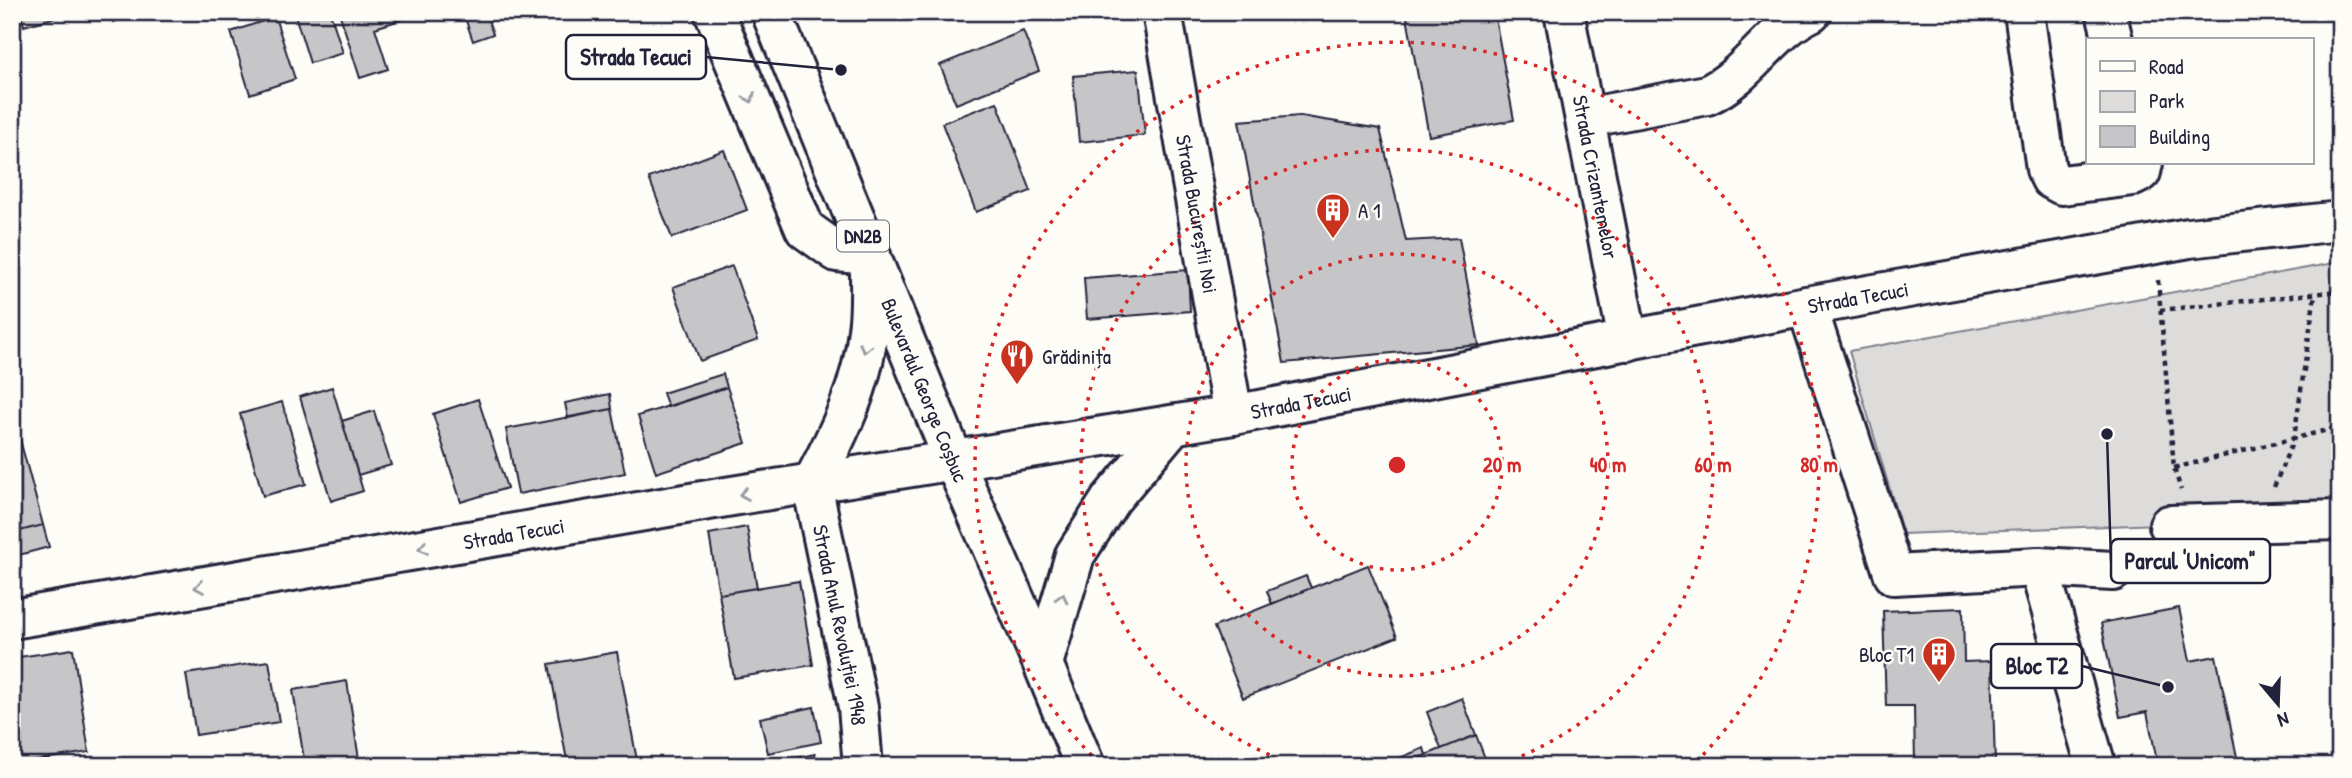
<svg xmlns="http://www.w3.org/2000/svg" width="2352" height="778" viewBox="0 0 2352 778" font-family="'Patrick Hand',sans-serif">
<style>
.green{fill:#dddcdb;stroke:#807f8b;stroke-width:2}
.building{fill:#c6c6c8;stroke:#22223b;stroke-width:2}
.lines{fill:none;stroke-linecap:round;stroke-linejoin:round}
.minor-casing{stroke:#22223b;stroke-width:44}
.major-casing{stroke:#22223b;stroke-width:44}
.path{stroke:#22223b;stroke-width:4.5;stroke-dasharray:5 5;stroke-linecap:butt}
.minor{stroke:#fdfcf7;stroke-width:38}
.major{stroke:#fdfcf7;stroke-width:38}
.oneway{stroke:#9a9aa2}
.ring{fill:none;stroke:#d62828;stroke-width:3.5;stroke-dasharray:3.5 7}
.labels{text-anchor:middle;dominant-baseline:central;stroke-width:5;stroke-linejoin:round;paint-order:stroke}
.shield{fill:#fdfcf7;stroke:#646373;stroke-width:2}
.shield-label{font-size:19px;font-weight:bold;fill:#22223b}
.street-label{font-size:21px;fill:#22223b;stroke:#fdfcf7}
.poi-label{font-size:21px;fill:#22223b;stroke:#fdfcf7;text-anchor:start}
.centre{fill:#d62828;stroke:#fdfcf7;stroke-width:3.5}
.ring-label{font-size:21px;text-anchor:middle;font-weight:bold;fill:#d62828;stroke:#fdfcf7;stroke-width:5;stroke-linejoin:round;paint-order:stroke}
.leader{fill:none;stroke:#22223b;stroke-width:2.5}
.callout-dot{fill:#22223b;stroke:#fdfcf7;stroke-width:2.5}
.callout{fill:#fdfcf7;stroke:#22223b;stroke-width:2.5}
.callout-label{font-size:23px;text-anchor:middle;font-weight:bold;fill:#22223b}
</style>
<rect width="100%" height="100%" fill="#fdfcf7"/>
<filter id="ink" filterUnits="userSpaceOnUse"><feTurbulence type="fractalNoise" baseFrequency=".0143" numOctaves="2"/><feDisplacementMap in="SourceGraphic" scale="14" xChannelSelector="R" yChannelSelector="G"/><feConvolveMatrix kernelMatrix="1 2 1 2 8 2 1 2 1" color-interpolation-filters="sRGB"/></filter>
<g filter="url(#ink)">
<path class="green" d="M2340 262V517L1903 534 1849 351Z"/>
<path class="building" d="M20 12H59L60 16 24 26Z
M110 12H143L113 22Z
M294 12H330L343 53 310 63Z
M339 12H412L413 16 375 28 388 69 360 78Z
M463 12H485L493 34 473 41Z
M944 12H962L946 18Z
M1406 12H1494L1514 120 1429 136Z
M275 17 295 79 250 94 231 32Z
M1023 31 1039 71 956 104 940 65Z
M1138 70 1145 135 1079 142 1073 76Z
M997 102 1031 191 976 212 942 123Z
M1300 116 1380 129 1406 241 1459 238 1479 345 1284 363 1239 121Z
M724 150 747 210 672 238 649 178Z
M732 266 758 340 700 361 673 287Z
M1188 270 1190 311 1087 319 1084 278Z
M723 374 727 387 668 407 663 393Z
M332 387 363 491 331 501 300 397Z
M727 387 746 443 656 473 638 416Z
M610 394 612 409 568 418 565 403Z
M478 399 507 488 461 502 433 414Z
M282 402 306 484 263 496 240 414Z
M612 409 625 473 518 494 506 429Z
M374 411 391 465 358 475 342 421Z
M19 436 43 525 12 533V437Z
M43 525 49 547 15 556 12 533Z
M747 527 757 588 719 594 709 534Z
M1368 565 1397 637 1243 698 1214 627Z
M1306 576 1311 588 1272 604 1267 591Z
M799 581 813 665 734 678 719 594Z
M1963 608 1964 662 1992 661 1995 765 1915 766 1914 706H1886L1883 611Z
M2179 608 2190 661 2216 656 2237 757 2193 766H2158L2147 712 2120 717 2101 623Z
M73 649 89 752 12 764V658Z
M617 652 638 766H568L549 664Z
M269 661 279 722 196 735 186 674Z
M347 681 360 766H305L293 690Z
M1462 698 1476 735 1441 749 1427 712Z
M814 707 821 742 768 753 760 718Z
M1476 735 1488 766H1398L1441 749Z
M1424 748 1426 755 1400 765 1397 759Z
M815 754 818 766H758Z"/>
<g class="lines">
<g class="minor-casing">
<g id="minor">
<path d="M714 12 805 229 837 252 871 255"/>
<path id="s1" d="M1162 12 1233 415"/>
<path id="s2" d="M1564 12 1628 341"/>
<path d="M2024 12 2046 169 2051 179 2062 185 2133 176 2141 172 2143 163"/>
<path d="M2106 12 2113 40"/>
<path d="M1585 118 1707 95C1749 76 1769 32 1811 12"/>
<path d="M1807 306 1894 575 2039 567 2113 571"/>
<path id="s3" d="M812 484 858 707 863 766"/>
<path d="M2169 525 2340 520"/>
<path d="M2039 567 2096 766"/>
</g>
</g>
<g class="major-casing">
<g id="major">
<path id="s4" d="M771 12 954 461 1043 664 1085 766"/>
<path d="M812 484C838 435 863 386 868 330 871 310 870 290 870 270"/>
<path id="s5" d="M12 619 726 497 1233 415 1807 306 2189 238 2340 221"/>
<path d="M1043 664 1075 555 1111 499 1173 425"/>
</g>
</g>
<path class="path" d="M2158 280 2174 468 2181 490
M2160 310 2340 291
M2174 468 2340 427
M2274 487 2294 438 2315 294"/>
<use href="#minor" class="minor"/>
<use href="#major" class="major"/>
</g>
<defs><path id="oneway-chevron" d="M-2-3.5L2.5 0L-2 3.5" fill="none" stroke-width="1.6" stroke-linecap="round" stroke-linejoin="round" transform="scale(1.75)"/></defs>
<g class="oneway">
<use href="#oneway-chevron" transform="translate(750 98) rotate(67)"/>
<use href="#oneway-chevron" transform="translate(865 348) rotate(101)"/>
<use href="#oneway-chevron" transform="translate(744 494) rotate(171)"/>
<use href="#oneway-chevron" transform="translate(423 548) rotate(170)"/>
<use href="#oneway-chevron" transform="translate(199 587) rotate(170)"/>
<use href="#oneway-chevron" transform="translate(1062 598) rotate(-74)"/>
</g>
</g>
<g class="ring">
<circle cx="1397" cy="465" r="105"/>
<circle cx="1397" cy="465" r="211"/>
<path d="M1299 766A316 316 0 1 1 1495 766"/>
<path d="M1099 763A422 422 0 1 1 1695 763"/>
</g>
<defs>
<g id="building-pin" transform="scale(1.75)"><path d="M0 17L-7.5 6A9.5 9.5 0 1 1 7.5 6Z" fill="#c8321e" stroke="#fdfcf7"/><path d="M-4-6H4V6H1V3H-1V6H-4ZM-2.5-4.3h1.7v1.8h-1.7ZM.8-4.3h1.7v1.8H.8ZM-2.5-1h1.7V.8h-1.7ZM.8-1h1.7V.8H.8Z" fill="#fff"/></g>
<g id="restaurant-pin" transform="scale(1.75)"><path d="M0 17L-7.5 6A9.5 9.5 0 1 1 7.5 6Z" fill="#c8321e" stroke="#fdfcf7"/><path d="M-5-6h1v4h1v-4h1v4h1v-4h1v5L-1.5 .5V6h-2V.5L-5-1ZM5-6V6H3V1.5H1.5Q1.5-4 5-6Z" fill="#fff"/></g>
</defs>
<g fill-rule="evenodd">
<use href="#building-pin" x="1333" y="210"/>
<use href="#restaurant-pin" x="1017" y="356"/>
<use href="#building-pin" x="1939" y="654"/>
</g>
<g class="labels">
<rect class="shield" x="837" y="220.5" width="52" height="31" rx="5"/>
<g class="shield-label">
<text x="863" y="236">DN2B</text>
</g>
<g class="street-label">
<text stroke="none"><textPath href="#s2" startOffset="168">Strada Crizantemelor</textPath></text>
<text stroke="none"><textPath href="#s1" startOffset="205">Strada Bucureștii Noi</textPath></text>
<text stroke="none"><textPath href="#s5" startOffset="1874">Strada Tecuci</textPath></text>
<text stroke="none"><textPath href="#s4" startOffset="408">Bulevardul George Coșbuc</textPath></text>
<text stroke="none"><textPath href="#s5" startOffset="1307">Strada Tecuci</textPath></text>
<text stroke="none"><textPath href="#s5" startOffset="509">Strada Tecuci</textPath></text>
<text stroke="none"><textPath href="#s3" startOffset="144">Strada Anul Revoluției 1948</textPath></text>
</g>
<g class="poi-label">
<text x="1358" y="210">A 1</text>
<text x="1042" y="356">Grădinița</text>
<text x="1914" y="654" text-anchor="end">Bloc T1</text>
</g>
</g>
<circle cx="1397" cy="465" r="10" class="centre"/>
<g class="ring-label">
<text x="1502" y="472">20 m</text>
<text x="1608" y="472">40 m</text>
<text x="1713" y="472">60 m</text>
<text x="1819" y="472">80 m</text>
</g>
<path class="leader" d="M841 70L706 57M2107 434L2111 561M2168 687L2082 666"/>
<g class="callout-dot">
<circle cx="841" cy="70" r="7"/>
<circle cx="2107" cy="434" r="7"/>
<circle cx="2168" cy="687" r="7"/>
</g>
<g class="callout">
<rect x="566" y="35" width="140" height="44" rx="7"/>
<rect x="2111" y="539" width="159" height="44" rx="7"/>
<rect x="1991" y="644" width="91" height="44" rx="7"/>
</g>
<g class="callout-label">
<text x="636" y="65">Strada Tecuci</text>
<text x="2190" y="569">Parcul 'Unicom"</text>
<text x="2037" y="674">Bloc T2</text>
</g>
<rect width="2352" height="778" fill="none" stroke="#fdfcf7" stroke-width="42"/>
<rect x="21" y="21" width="2310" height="736" fill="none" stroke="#22223b" stroke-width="2.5" filter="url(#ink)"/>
<rect x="2086" y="38" width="228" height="126" fill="#fdfcf7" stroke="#a5a5ac" stroke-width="2"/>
<rect x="2100" y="61" width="35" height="10" fill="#fdfcf7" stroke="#a5a5ac" stroke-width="2"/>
<text x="2149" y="74" font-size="21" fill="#22223b">Road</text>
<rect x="2100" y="91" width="35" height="21" fill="#dddcdb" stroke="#a5a5ac" stroke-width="2"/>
<text x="2149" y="108" font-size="21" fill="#22223b">Park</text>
<rect x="2100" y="126" width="35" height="21" fill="#c6c6c8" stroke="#a5a5ac" stroke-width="2"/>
<text x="2149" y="144" font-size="21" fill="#22223b">Building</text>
<g transform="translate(2278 704) rotate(161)" stroke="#fdfcf7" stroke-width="5" paint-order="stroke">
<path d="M0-5L12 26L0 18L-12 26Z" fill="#22223b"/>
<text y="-10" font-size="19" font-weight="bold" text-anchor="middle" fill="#22223b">N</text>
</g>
</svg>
